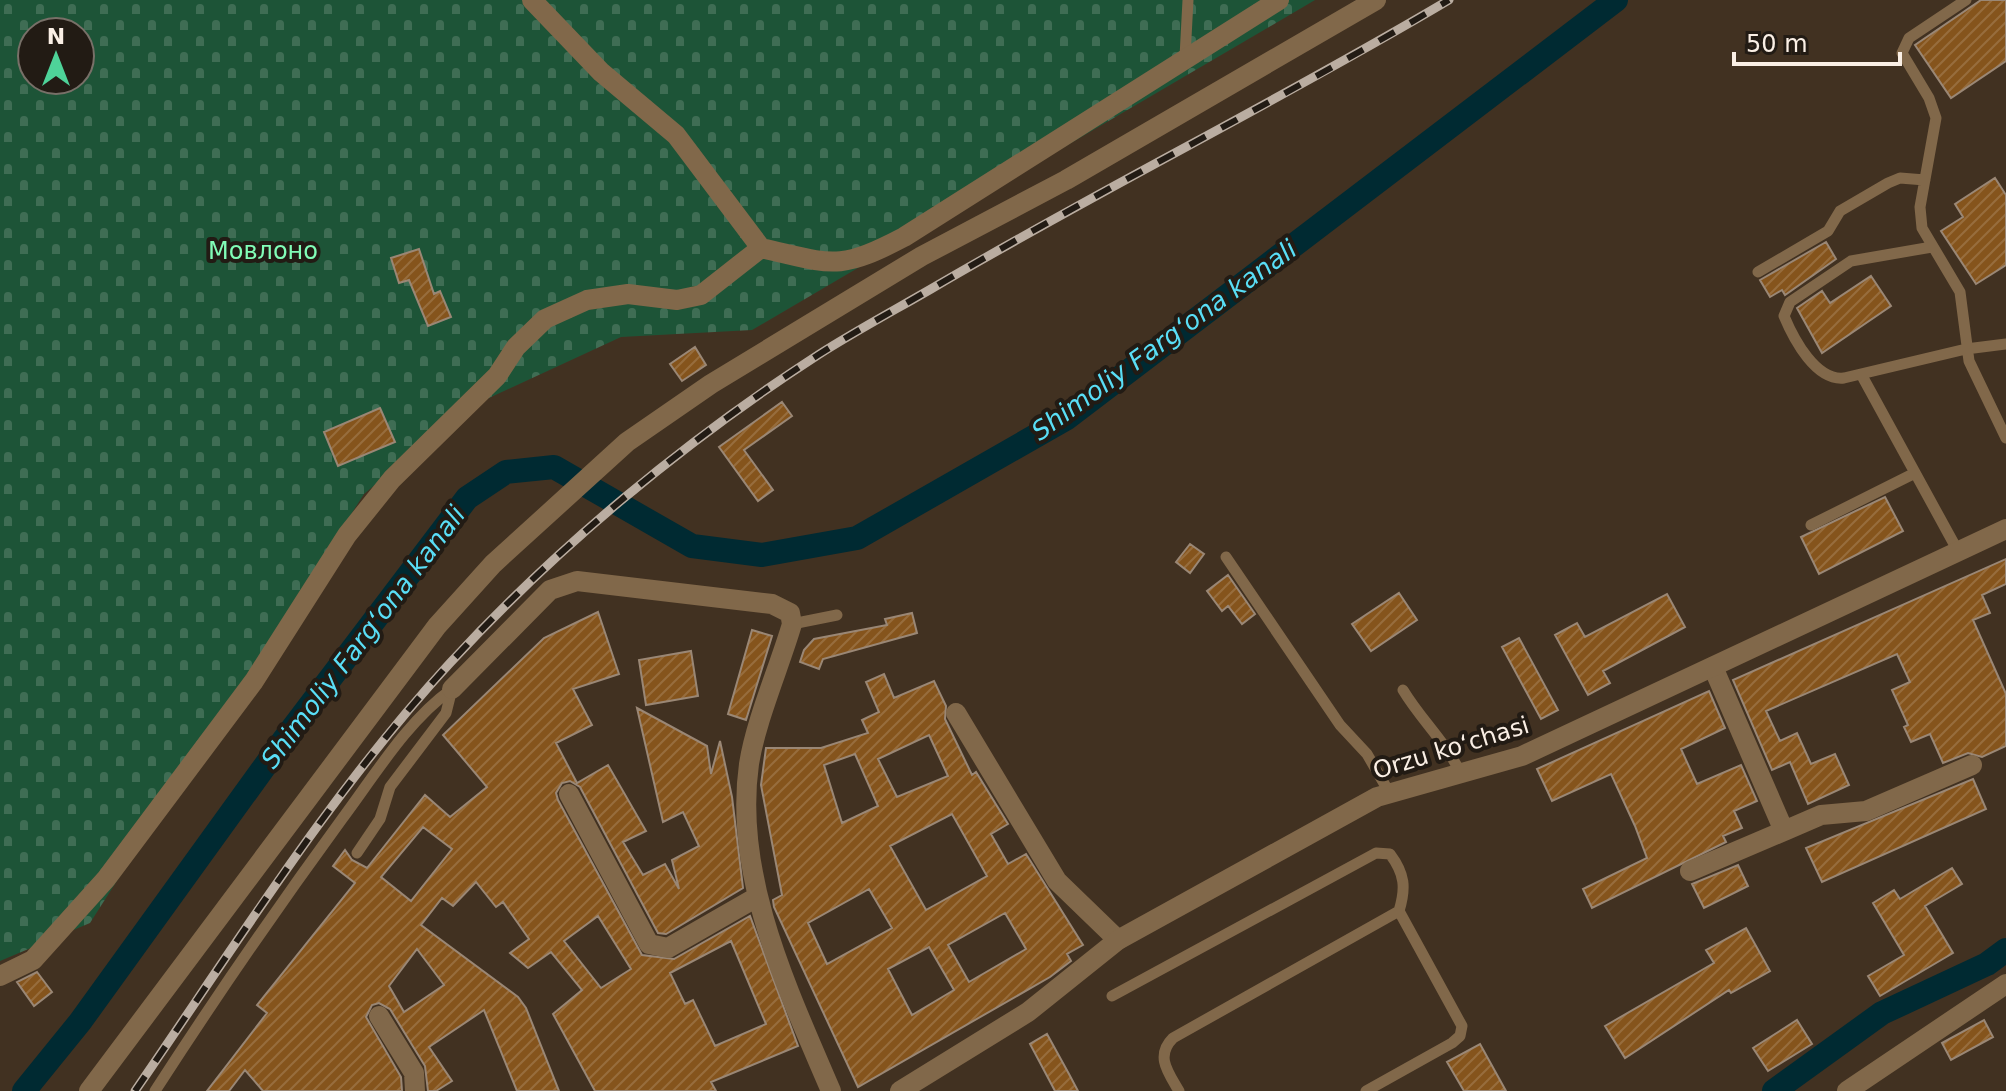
<svg xmlns="http://www.w3.org/2000/svg" width="2006" height="1091" viewBox="0 0 2006 1091" font-family="'DejaVu Sans',sans-serif">
<style>
.cemetery{fill:url(#cemetery-stones);fill-rule:evenodd}
.lines{fill:none;stroke-linecap:round;stroke-linejoin:round}
.canal{stroke:#002a32;stroke-width:24}
.building{fill:url(#building-hatch);stroke:#9a8775;stroke-width:2;fill-rule:evenodd}
.service{stroke:#81684a;stroke-width:11}
.minor{stroke:#81684a;stroke-width:20}
.tertiary{stroke:#81684a;stroke-width:20}
.rail-casing{stroke:#baada1;stroke-width:9}
.rail{stroke:#221b14;stroke-width:6;stroke-dasharray:18;stroke-linecap:butt}
.labels{text-anchor:middle;dominant-baseline:central;stroke-width:8;stroke-linejoin:round;paint-order:stroke}
.park-label{font-size:24px;fill:#81fdb7;stroke:#221b14}
.street-label{font-size:24px;fill:#faefe5;stroke:#221b14}
.water-label{font-size:26px;font-style:italic;fill:#59def6;stroke:#221b14}
</style>
<defs>
<pattern id="cemetery-stones" width="16" height="16" patternUnits="userSpaceOnUse" patternTransform="scale(2)"><rect width="16" height="16" fill="#1d5437"/><path d="M2 7V4a2 2 0 0 1 4 0v3zM10 15v-3a2 2 0 0 1 4 0v3z" fill="#3f6d54"/></pattern>
<pattern id="building-hatch" width="6" height="6" patternUnits="userSpaceOnUse" patternTransform="scale(2)"><rect width="6" height="6" fill="#85541c"/><path d="M-1 1l2-2M0 6l6-6M5 7l2-2" fill="none" stroke="#976d3d"/></pattern>
</defs>
<rect width="100%" height="100%" fill="#413121"/>
<path class="cemetery" d="M0 0H1315L752 330 621 337 465 409 364 494 90 923 0 961ZM32 32H80V80H32Z"/>
<g class="lines">
<path class="canal" d="M24 1091 80 1022 283 741 467 498 506 472 554 467 692 546 762 555 857 538 1067 418 1616 0
M1774 1091 1882 1013 1987 964 2006 950"/>
</g>
<path class="building" d="M1981 0H2006V61L1951 98 1915 45Z
M1995 178 2006 195V265L1976 284 1941 231 1963 217 1955 204Z
M1826 242 1836 259 1785 295 1782 290 1770 297 1760 280Z
M419 249 434 294 440 291 451 317 428 326 409 280 399 283 391 258Z
M1871 276 1891 306 1822 353 1797 308 1822 291 1830 303Z
M695 347 706 365 682 381 670 364Z
M782 402 792 416 744 450 773 490 758 501 719 447Z
M380 408 395 442 338 466 324 432Z
M1885 497 1903 531 1819 574 1801 537Z
M1190 544 1204 554 1190 573 1176 562Z
M2006 559V584L1982 595 1990 613 1973 620 2006 694V746L1982 757 1968 753 1943 763 1930 734 1911 742 1904 727 1908 725 1892 690 1910 682 1897 654 1766 711 1780 741 1797 733 1811 764 1835 754 1849 785 1808 804 1790 762 1772 770 1733 680Z
M1228 575 1255 614 1242 624 1228 606 1222 611 1207 591Z
M1399 593 1417 620 1371 651 1352 624Z
M1667 594 1685 627 1603 671 1610 683 1588 695 1555 635 1577 623 1585 637Z
M598 612 619 674 573 689 592 725 556 743 577 783 608 765 646 831 623 842 643 875 665 864 679 889 672 860 699 846 683 812 663 822 637 708 707 746 711 774 720 741 732 797 743 888 666 934 658 933 580 787 570 781 562 783 556 793 558 800 642 955 674 959 750 916 798 1046 711 1082 716 1091H595L553 1014 582 990 551 952 528 968 510 953 529 939 503 902 496 907 476 882 453 906 442 898 421 925 518 997 526 1008 559 1091H517L484 1010 429 1047 452 1081 436 1091H428L425 1066 390 1009 379 1003 372 1005 366 1017 401 1077 402 1091H263L245 1070 229 1091H207L267 1013 257 1005 355 883 333 866 345 850 352 860 367 868 425 795 450 817 487 787 443 735 544 638ZM423 827 452 849 411 901 381 877ZM598 916 631 969 601 988 564 941ZM731 941 766 1024 715 1046 693 1000 685 1004 670 973ZM417 949 444 985 404 1012 389 986Z
M912 613 917 633 823 659 819 669 800 662 804 650 814 639 887 625 885 619Z
M752 630 772 636 746 720 728 714Z
M1519 638 1558 710 1541 719 1502 647Z
M691 651 698 696 646 705 639 660Z
M884 674 894 698 934 681 946 706 945 719 972 775 976 772 1008 824 991 834 1008 864 1026 854 1083 945 1067 954 1071 961 1050 977 858 1087 774 907 773 900 782 895 761 785 766 748H821L868 733 862 720 879 712 866 682ZM929 735 948 776 897 797 878 759ZM855 754 878 806 842 823 824 765ZM952 814 987 876 926 910 890 846ZM869 889 892 928 827 964 808 923ZM1005 913 1026 949 969 982 948 945ZM929 947 954 990 912 1015 888 969Z
M1709 691 1725 728 1681 749 1697 784 1741 765 1757 801 1734 811 1742 828 1723 836 1726 842 1592 908 1583 889 1647 858 1635 826 1611 774 1552 801 1537 769Z
M1973 779 1986 809 1822 882 1806 848Z
M1738 865 1748 886 1704 908 1692 884Z
M1952 868 1962 884 1925 906 1953 953 1880 996 1868 976 1904 955 1873 903 1894 890 1900 899Z
M1746 928 1770 971 1731 993 1729 990 1625 1058 1605 1026 1714 963 1706 950Z
M37 972 52 992 34 1006 17 982Z
M1797 1020 1812 1044 1768 1071 1753 1048Z
M1984 1020 1993 1037 1951 1060 1942 1043Z
M1047 1034 1069 1074 1078 1091H1055L1030 1044Z
M1480 1044 1506 1091H1464L1447 1062Z"/>
<g class="lines">
<path class="service" d="M1966 0 1909 38 1902 53 1929 98 1936 118 1920 207 1922 228 1960 292 1969 361 2006 438
M1185 57 1188 0
M1932 247 1851 261 1790 302 1784 316C1794 340 1816 381 1844 378L1966 349 2006 344
M1758 272 1828 231 1840 211 1888 183 1900 178 1925 180
M1861 374 1959 553
M1811 525 1915 473
M1226 557 1340 725 1367 754 1389 792
M792 624 837 615
M1403 690C1421 720 1446 742 1461 774
M357 853 380 819 390 787 446 713 452 689
M1112 996 1376 853 1390 854C1405 874 1406 888 1399 911
M155 1091C215 998 277 908 342 819 375 775 407 721 452 689
M1179 1091C1168 1072 1155 1056 1173 1038L1399 911 1462 1026 1460 1036 1452 1043 1366 1091"/>
<path class="minor" d="M532 0 601 72 676 135 761 248C832 264 837 272 904 237L1279 0
M1713 667 1784 831 1821 815 1866 811 1972 765
M452 689 550 590 577 581 772 604 790 613 792 624C779 668 756 720 749 764 733 877 788 990 831 1091
M956 713 1057 881 1118 940
M569 794 649 944 668 948 757 897
M1690 871 1784 831
M0 976 33 960 106 879 254 681 347 535 392 479 497 376 516 347 545 319 587 300 628 294 677 300 701 295 761 248
M379 1016 414 1073 415 1091
M1847 1091 2006 984"/>
<path class="tertiary" d="M89 1091 437 626 493 564 627 442 711 384 922 256 1066 180 1376 0
M900 1091 1028 1012 1118 940 1377 797 1522 756 2006 529"/>
<g class="rail-casing">
<path id="rail" d="M135 1091C235 946 330 793 450 663 557 547 685 441 818 355 854 332 893 311 931 289 1101 189 1279 101 1449 0"/>
</g>
<use href="#rail" class="rail"/>
</g>
<g class="labels">
<g class="park-label">
<text x="263" y="251">Мовлоно</text>
</g>
<g class="street-label">
<text transform="translate(1451 748) rotate(-17)">Orzu koʻchasi</text>
</g>
<g class="water-label">
<text transform="translate(1164 340) rotate(-36)">Shimoliy Fargʻona kanali</text>
<text transform="translate(363 637) rotate(-53)">Shimoliy Fargʻona kanali</text>
</g>
</g>
<g transform="translate(56 56)"><circle r="38" fill="#221b14" stroke="#787068" stroke-width="2"/>
<path d="M0-6L14 30L0 20L-14 30Z" fill="#4ed399"/>
<text y="-12" font-size="22" font-weight="bold" text-anchor="middle" fill="#faefe5">N</text>
</g>
<path d="M1734 52v12h166v-12" fill="none" stroke="#faefe5" stroke-width="4"/>
<text x="1746" y="52" font-size="24" fill="#faefe5" stroke="#221b14" stroke-width="6" paint-order="stroke">50 m</text>
</svg>
